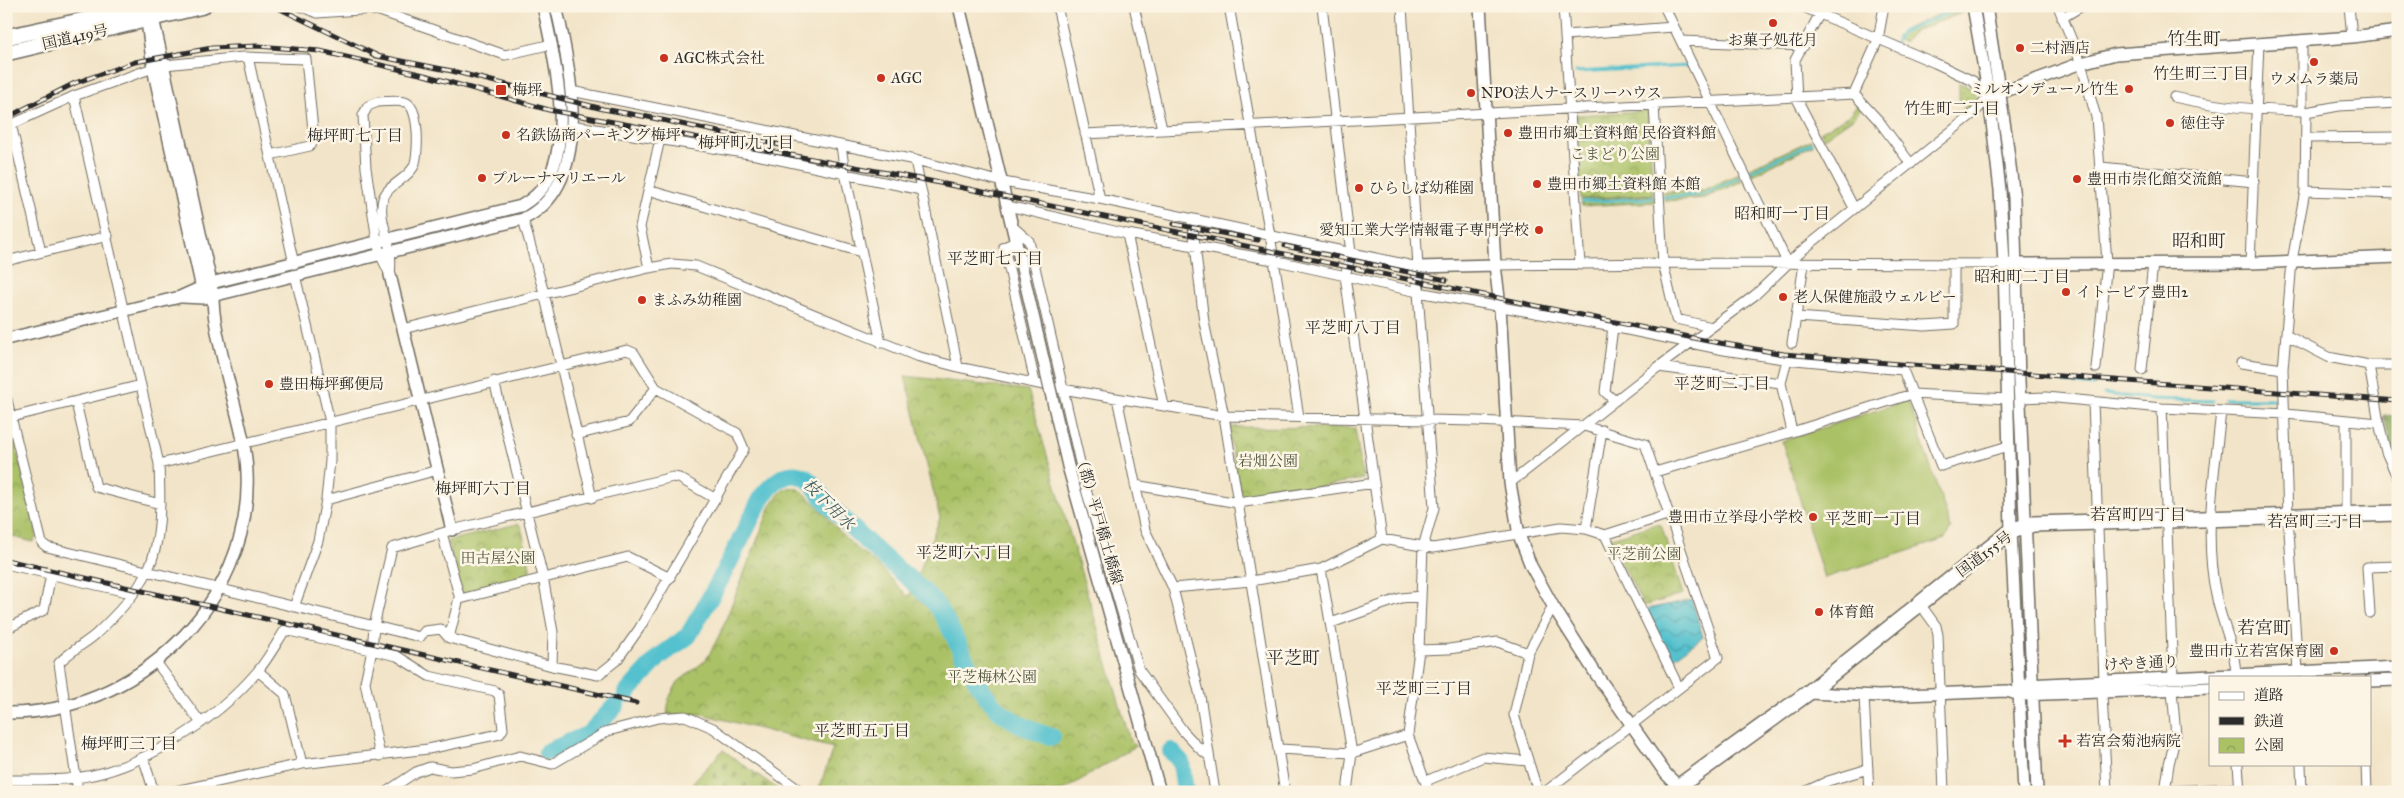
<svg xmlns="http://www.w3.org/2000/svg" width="2404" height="798" viewBox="0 0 2404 798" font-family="'IM FELL Great Primer','Noto Serif JP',serif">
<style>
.grass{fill:url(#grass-dots);stroke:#6a7648}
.forest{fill:url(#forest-firs);stroke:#596943}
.cemetery{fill:url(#cemetery-stones);stroke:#6a7648}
.park{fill:url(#park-crowns);stroke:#6a7648}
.pitch{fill:#aac166;stroke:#6a7648}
.water{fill:url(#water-waves);stroke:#40767c}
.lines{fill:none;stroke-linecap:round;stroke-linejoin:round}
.stream{stroke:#55c1ce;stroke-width:3}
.river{stroke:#55c1ce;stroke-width:18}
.minor-casing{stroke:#716c62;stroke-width:11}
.tertiary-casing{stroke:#716c62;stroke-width:14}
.trunk-casing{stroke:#716c62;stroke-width:18}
.minor{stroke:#fff;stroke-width:9}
.tertiary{stroke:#fff;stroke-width:11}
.trunk{stroke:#fff;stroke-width:15}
.rail-casing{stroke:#2b2b2b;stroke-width:5}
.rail{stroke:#fcf5e5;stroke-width:3;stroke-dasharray:9;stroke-linecap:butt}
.tertiary-bridge-casing{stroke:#716c62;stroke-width:14;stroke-linecap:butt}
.tertiary-bridge{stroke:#fff;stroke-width:11}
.poi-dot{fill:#c8321e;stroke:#fcf5e5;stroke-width:2}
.labels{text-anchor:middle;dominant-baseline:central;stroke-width:5;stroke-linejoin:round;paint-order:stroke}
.street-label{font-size:15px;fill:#2b2b2b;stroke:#fcf5e5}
.poi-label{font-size:15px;fill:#2b2b2b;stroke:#fcf5e5;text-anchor:start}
.park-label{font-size:15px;fill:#51583d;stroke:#fcf5e5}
.neighbourhood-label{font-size:16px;fill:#2b2b2b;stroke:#fcf5e5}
.water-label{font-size:16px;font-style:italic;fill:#38585c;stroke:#fcf5e5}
.quarter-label{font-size:18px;fill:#2b2b2b;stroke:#fcf5e5}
</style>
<defs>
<pattern id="grass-dots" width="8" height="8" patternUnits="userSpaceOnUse" patternTransform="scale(1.25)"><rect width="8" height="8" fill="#aac166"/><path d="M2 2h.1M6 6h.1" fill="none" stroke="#8b9d54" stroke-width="1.8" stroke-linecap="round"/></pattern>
<pattern id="forest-firs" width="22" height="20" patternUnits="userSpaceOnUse" patternTransform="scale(1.25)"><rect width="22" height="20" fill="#87a75b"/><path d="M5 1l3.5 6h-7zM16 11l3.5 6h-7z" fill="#6f884b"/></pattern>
<pattern id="cemetery-stones" width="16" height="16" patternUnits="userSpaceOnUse" patternTransform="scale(1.25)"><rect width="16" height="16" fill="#aac166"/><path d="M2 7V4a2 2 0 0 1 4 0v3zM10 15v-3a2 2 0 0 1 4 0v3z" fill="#8b9d54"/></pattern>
<pattern id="park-crowns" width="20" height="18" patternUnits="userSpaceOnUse" patternTransform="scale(1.25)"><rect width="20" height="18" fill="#aac166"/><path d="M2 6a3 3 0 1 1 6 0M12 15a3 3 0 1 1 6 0" fill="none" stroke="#8b9d54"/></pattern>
<pattern id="water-waves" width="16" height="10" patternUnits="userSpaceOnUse" patternTransform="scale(1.25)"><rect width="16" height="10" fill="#55c1ce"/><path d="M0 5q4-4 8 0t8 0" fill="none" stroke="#479da7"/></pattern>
</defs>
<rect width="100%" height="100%" fill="#fcf5e5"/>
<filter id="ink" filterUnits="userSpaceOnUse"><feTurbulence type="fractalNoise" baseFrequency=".02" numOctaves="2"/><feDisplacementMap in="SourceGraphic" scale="10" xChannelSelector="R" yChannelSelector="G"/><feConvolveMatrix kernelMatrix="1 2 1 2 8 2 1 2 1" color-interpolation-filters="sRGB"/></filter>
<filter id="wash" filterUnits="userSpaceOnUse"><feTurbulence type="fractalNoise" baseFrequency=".0096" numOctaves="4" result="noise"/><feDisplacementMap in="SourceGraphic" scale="20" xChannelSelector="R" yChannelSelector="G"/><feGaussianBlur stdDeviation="1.12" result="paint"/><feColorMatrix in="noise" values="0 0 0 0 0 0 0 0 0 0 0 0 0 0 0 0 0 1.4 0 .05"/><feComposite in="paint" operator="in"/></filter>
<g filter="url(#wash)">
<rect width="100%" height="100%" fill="#f2e4c8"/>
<path class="grass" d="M1958 6H1971L1972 9 1913 32 1904 43 1896 38 1903 30Z
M1959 83C1977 88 1984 101 1965 111L1959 98Z
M1859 102 1864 105 1854 117 1824 138 1820 132 1848 116Z
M1811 140 1813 145 1753 175 1750 168Z
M1738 174 1742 181 1705 198 1665 201 1664 192 1704 190Z
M1653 195 1654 202 1582 206 1581 200Z"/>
<path class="forest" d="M2383 415 2398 416V461L2393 452Z"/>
<path class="cemetery" d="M723 750 782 792H701L693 782Z"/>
<path class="park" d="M1648 111 1653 194 1581 199 1576 115Z
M905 376 1028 390 1130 740 1136 746 1061 792H818L833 748 702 714 667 716 669 698 678 682 706 660 720 634 770 508C775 499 782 485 795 488 808 491 832 524 842 534 853 546 867 556 880 567 890 576 899 588 909 597L940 518Z
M6 424 11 426 37 536 33 542 6 535Z
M1228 427 1355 428 1363 479 1241 500Z
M517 524 521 526 532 576 530 579 461 596 448 541Z
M1656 524 1661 525 1683 594 1644 606 1609 539Z"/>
<path class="pitch" d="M1905 401 1909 403 1951 528 1945 539 1824 578 1782 441Z"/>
<path class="water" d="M1692 600 1703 637 1670 661 1646 609Z"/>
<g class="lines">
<path class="stream" d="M1896 42 1902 32 1964 7
M1576 72 1687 66
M1751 171 1812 143
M1664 197 1702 195 1738 178
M1582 202 1652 198
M2065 383 2094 386
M2104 394 2153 399 2213 401
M2226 399H2274"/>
<path class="river" d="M626 694 659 657 688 636 719 582 763 495C772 485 784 472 798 475 813 478 820 496 830 506 849 525 868 544 888 561 904 575 923 588 936 605 959 636 968 678 995 706 1009 721 1032 731 1052 737
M1171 751 1181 762 1185 792
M547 752 589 734 616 705"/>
</g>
</g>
<g filter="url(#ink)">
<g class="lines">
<g class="minor-casing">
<path id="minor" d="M300 6 317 13 374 9 505 55 552 44
M1057 6 1100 199
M1134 6 1162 129
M1229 6 1270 235 1299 417
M1322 6 1351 253 1345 276 1382 539
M1563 6 1580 265
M1664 6 1788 264
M2058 6 2081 63 2096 117 2107 262 2096 368
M2349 6 2352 37
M1820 13 1795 60 1797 99 1854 208
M2062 18 2082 6
M1565 35 1674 27
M1681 41 1804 46
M248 57 294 264
M165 65 243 57 306 59 314 140 310 146 270 155
M571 91 915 160 1003 182 1100 199 1418 267 1402 6
M1854 94 1878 40 1884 6
M1854 94 1879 121 1911 164
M74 96 159 464C160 498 163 538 148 570 137 594 114 617 95 635 83 645 69 652 59 663L78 792
M2174 97C2216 107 2258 110 2302 111
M378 102C386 102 397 100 405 102 420 106 419 154 414 166 407 180 388 184 383 199 378 215 388 236 390 252 391 260 391 267 390 275L380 254 377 241 366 168 363 115 368 106Z
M1654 105 1663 263 1676 319 1712 327
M2306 112 2339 106 2398 103
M11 124 41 252
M571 125 756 155 921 190
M6 127 74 96 153 68
M1085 134 1854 94
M2306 138 2398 137
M841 146 845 173 881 343
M915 160 958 367
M2101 167 2254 182
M648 190 861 252
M2305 191 2398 194
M1008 206 1127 234 1273 260 1418 292 1613 327 1605 392 1615 401
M523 219 544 293 592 498
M1192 219 1204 322 1224 416 1285 792
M1013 227 1029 241 1087 493 1139 670 1183 731 1199 748 1209 756
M1127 234 1164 406
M1017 241 1004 247 1035 382
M6 261 108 236
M2250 263 2259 43
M1495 265 1663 263 2004 264
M649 268 640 227 660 139
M1418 292 1434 508 1423 547 1419 650 1408 735 1429 792
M1796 317 1925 326 1954 324V264
M1613 327 1724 350 1784 359 1903 370 1941 466 2008 446
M403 329 649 268 672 264 696 266 916 356 958 367 1062 389 1224 416 1476 421 1584 426 1645 444 1718 658 1545 792
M2286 335 2328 357 2369 365 2379 423 2386 452 2398 479
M1792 343 1804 264
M2241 363 2283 369
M2369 365H2398
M1658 367 1781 383 1792 432
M2142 370 2153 263
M494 381 543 577 553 632 552 666
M1781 383 1787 360
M6 396 42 543 47 547 420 637 425 631 441 629 449 638 552 666 598 675 617 660 639 629 744 449 737 433 656 388 634 353 627 350 159 464
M1117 398 1145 530 1173 588 1200 696 1215 792
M2020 398 2046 397 2162 408 2286 414 2379 423
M2093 402 2104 680
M76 403 96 487 160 504
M2162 408 2173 676
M2221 411C2215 472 2203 534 2216 595 2221 622 2236 649 2236 677
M8 418 141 385
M576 435 629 422 656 388
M1655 472 1792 432 1912 394 2008 399
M1510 483 1658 367 1755 295 1799 253 1974 113 1989 97 1973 81 1935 63 1801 6
M1135 485 1238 503 1374 483
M326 500 438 470
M2346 516V420
M1586 529 1602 430
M442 533 460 599 628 557 670 578
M1605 535 1679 688
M6 564 131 593
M1321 569 1352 753 1347 792
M1173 588 1251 581 1321 569 1382 539 1433 548 1561 527 1586 529 1605 535 1670 514
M1920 604 1936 626 1938 635 1944 792
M294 607 318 541 326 500 330 461V422L295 275
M2370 613 2367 567 2398 566
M1331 623 1401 598 1421 596
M6 629 44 610 51 574
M449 638 459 598
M1419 650 1449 649 1498 642 1528 653
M156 662 201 723
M258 671 285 694 302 764
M2298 671 2288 516 2283 369 2292 261 2305 191 2306 112 2302 111V40
M2102 693 2107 792
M1864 696 1869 792
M1279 749 1352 753 1408 735
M380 756 365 682 372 650 374 626 392 548 452 530 673 477 679 478 716 499
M143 757 154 792
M2238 764 2240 792
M2301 764 2302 792
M2366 764 2367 792
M6 780C29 780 53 781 75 778 139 771 216 720 257 672 268 659 276 644 285 630L397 656 429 676 495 691 499 695 503 729 500 734 428 749 302 764 170 792
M1426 781 1483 757 1528 761
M2165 791 2239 788
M386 792 416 772 430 767 451 771 473 769 520 756 552 764 608 731 658 718 685 716 713 728 802 792
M1538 792 1514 715 1528 653 1553 606
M1804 792 1828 781 1868 769
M2165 792 2169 764 2176 735 2172 690"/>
</g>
<g class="tertiary-casing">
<path id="tertiary" d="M374 6V9
M959 6 1018 251
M1480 6 1495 265 1500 306 1510 483 1519 535 1531 566 1553 606 1596 674 1666 774 1678 786
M1973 6 1989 97 2000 190 2004 264 2011 531 2024 792
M1986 6 2006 134 2014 198 2019 381 2037 792
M146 13 153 68 203 293
M1992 96 2081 63 2116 54 2352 37 2398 31
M2011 264 2250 263 2398 257
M390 275 452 530
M1418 292V267L1495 265
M182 297 204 298 523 219C595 184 571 69 556 6
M6 339 180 297 211 283 521 206C531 200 540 193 546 183 574 136 554 56 543 6
M1068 466 1160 792
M2370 681 2398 680
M2025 685 2398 667
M1808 693 1879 696 2007 691 2020 695 2210 688
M6 713C134 715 253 604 247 473 246 443 237 416 230 387 224 363 217 338 214 313 213 303 213 293 211 283L153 18 150 13"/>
</g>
<g class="trunk-casing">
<path id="trunk" d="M6 37 149 6
M6 53 203 6
M1671 792 1808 693 2011 531 2033 524 2398 513"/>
</g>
<use href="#minor" class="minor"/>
<use href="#tertiary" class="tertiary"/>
<use href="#trunk" class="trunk"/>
<g class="rail-casing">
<path id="rail" d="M274 6 378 56
M372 55 452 71 603 109 648 117 785 146
M6 118 75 83 135 62 212 48 258 46 320 51 424 75 549 110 925 180 1708 341 1784 354 1899 364 2398 401
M1174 224 1258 240
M1285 246 1446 280
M6 560 636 703"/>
</g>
<use href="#rail" class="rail"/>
<g class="tertiary-bridge-casing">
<path id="tertiary-bridge" d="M1018 251 1068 466"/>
</g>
<use href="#tertiary-bridge" class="tertiary-bridge"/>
</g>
</g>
<g class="poi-dot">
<circle cx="1773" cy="23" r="5"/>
<circle cx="2020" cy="48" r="5"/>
<circle cx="664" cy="58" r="5"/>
<circle cx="2314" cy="62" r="5"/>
<circle cx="881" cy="78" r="5"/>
<circle cx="2129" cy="89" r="5"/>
<rect x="495" y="84" width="12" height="12" rx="2.5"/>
<circle cx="1471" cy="93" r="5"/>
<circle cx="2170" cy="123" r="5"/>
<circle cx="1508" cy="133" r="5"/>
<circle cx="506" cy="135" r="5"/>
<circle cx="482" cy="178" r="5"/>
<circle cx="2077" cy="179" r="5"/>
<circle cx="1537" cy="184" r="5"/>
<circle cx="1359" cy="188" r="5"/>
<circle cx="1539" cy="230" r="5"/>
<circle cx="2066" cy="292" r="5"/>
<circle cx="1783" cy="297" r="5"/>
<circle cx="642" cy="300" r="5"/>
<circle cx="269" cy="384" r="5"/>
<circle cx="1813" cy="517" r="5"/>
<circle cx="1819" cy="612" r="5"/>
<circle cx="2334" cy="651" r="5"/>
<path d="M2062.5 733.5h5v5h5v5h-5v5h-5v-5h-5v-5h5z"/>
</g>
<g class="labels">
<g class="street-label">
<text transform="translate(75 37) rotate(-13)">国道419号</text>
<text transform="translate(1099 519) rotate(74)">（都）平戸橋土橋線</text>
<text transform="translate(1984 554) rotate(-37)">国道155号</text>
<text transform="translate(2141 663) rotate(-3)">けやき通り</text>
</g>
<g class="poi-label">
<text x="1773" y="40" text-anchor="middle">お菓子処花月</text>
<text x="2030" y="48">二村酒店</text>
<text x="674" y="58">AGC株式会社</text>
<text x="891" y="78">AGC</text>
<text x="2314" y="79" text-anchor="middle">ウメムラ薬局</text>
<text x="2119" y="89" text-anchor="end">ミルオンデュール竹生</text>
<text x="512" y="90">梅坪</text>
<text x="1481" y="93">NPO法人ナースリーハウス</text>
<text x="2180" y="123">徳住寺</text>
<text x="1518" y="133">豊田市郷土資料館 民俗資料館</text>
<text x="516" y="135">名鉄協商パーキング梅坪</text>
<text x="492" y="178">プルーナマリエール</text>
<text x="2087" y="179">豊田市崇化館交流館</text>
<text x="1547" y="184">豊田市郷土資料館 本館</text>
<text x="1369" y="188">ひらしば幼稚園</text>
<text x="1529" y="230" text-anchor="end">愛知工業大学情報電子専門学校</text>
<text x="2076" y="292">イトーピア豊田2</text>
<text x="1793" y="297">老人保健施設ウェルビー</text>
<text x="652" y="300">まふみ幼稚園</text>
<text x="279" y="384">豊田梅坪郵便局</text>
<text x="1803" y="517" text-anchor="end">豊田市立挙母小学校</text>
<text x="1829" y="612">体育館</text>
<text x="2324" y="651" text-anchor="end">豊田市立若宮保育園</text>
<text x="2076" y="741">若宮会菊池病院</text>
</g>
<g class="park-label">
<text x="1615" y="154">こまどり公園</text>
<text x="1268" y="461">岩畑公園</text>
<text x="1644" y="554">平芝前公園</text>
<text x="498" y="558">田古屋公園</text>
<text x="992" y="677">平芝梅林公園</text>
</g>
<g class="neighbourhood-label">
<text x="2201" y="73">竹生町三丁目</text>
<text x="1952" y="108">竹生町二丁目</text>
<text x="355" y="135">梅坪町七丁目</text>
<text x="746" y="142">梅坪町九丁目</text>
<text x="1782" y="213">昭和町一丁目</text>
<text x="995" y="258">平芝町七丁目</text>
<text x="2022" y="276">昭和町二丁目</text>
<text x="1353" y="327">平芝町八丁目</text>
<text x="1722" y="383">平芝町二丁目</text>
<text x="483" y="488">梅坪町六丁目</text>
<text x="2138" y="514">若宮町四丁目</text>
<text x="1873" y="518">平芝町一丁目</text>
<text x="2315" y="521">若宮町三丁目</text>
<text x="964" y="552">平芝町六丁目</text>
<text x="1424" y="688">平芝町三丁目</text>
<text x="862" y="730">平芝町五丁目</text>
<text x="129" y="743">梅坪町三丁目</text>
</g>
<g class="water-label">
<text transform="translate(829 504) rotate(45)">枝下用水</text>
</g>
<g class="quarter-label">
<text x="2194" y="39">竹生町</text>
<text x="2199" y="241">昭和町</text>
<text x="2264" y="628">若宮町</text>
<text x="1293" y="658">平芝町</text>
</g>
</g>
<rect width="2404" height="798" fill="none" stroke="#fcf5e5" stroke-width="25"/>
<rect x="2209" y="676" width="162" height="90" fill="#fcf5e5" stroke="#a8a49b"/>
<rect x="2219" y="692" width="25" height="8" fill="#ffffff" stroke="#a8a49b"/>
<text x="2254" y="700" font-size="15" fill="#2b2b2b">道路</text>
<rect x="2219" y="717" width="25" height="8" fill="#2b2b2b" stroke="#a8a49b"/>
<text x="2254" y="726" font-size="15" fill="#2b2b2b">鉄道</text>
<rect x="2219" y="738" width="25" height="15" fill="url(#park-crowns)" stroke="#a8a49b"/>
<text x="2254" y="750" font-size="15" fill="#2b2b2b">公園</text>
</svg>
